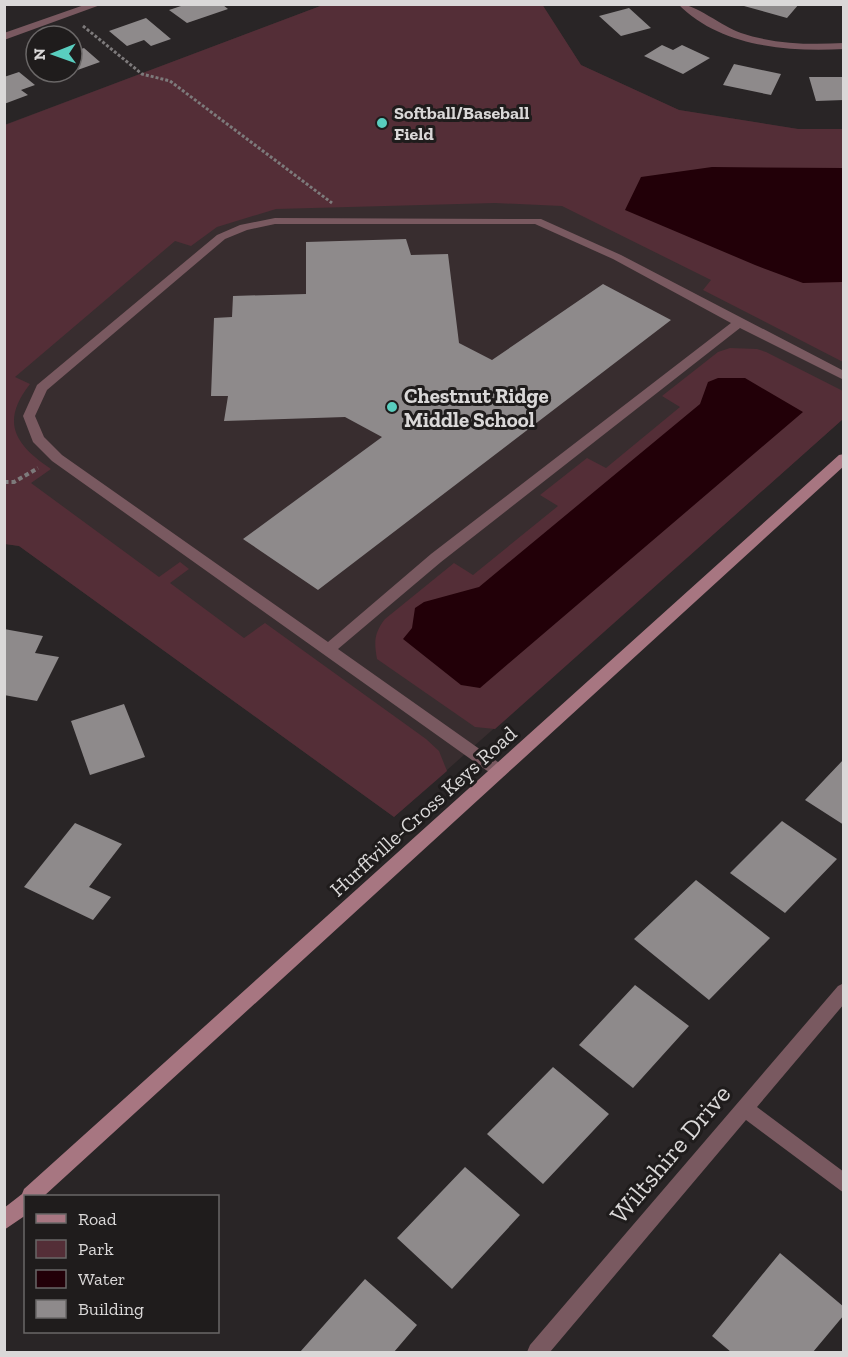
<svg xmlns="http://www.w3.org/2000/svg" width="848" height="1357" viewBox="0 0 848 1357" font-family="'Zilla Slab',serif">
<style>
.built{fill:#382d2f}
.green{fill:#542e37}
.water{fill:#220008}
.building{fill:#8e8a8b}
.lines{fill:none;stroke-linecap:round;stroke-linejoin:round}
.path-far1{stroke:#7d7a7b;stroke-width:3;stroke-dasharray:3 2;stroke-linecap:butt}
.path{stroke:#7d7a7b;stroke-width:4;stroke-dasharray:4.5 3;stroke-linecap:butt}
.minor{fill:#795960;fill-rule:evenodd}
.secondary{fill:#a77681;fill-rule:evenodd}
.poi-dot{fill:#59cebf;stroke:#1f1c1c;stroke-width:2}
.labels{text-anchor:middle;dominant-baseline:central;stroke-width:6;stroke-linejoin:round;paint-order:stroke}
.far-poi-label{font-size:18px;font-weight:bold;fill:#dad8d8;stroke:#1f1c1c;text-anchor:start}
.poi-label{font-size:21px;font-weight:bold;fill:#dad8d8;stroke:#1f1c1c;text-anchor:start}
.street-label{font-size:21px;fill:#dad8d8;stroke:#1f1c1c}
.near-street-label{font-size:26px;fill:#dad8d8;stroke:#1f1c1c}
</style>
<rect width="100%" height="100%" fill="#292526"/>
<path class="built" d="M323 5H542L581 65 679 110 798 129H843V419L394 817 19 546 5 544 4 125Z"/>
<path class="green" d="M542 4 581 65 679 110 798 129H843V362L703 290 711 280 562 206 495 203 276 209 217 227 191 246 175 241 15 377 30 384C0 422 15 445 51 469L31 483 159 577 180 562 189 569 170 583 244 638 265 623 426 739 439 751 447 771 394 817 19 546 5 544V125L323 5Z
M730 348 757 349 766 352 843 391V419L495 729 475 727 377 659C374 642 374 633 385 619L454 563 473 575 558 506 540 495 587 458 606 468 680 407 662 396 718 352Z"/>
<path class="water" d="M712 167 843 168V282L803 283 755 265 625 210 641 177Z
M718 378H745L803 412 480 688 461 685 403 639 412 628 415 608 424 602 479 587 700 404 708 382Z"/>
<path class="building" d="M746 4H799L787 18 744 6Z
M184 5H223L228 9 187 23 169 10Z
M629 8 651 28 621 36 599 16Z
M146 18 171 39 151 46 144 40 127 46 109 31Z
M662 45 673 50 682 45 710 58 683 74 644 56Z
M84 48 100 62 72 72V52Z
M734 64 781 74 771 95 723 85Z
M19 72 35 85 21 90 28 95 4 104V77Z
M809 77H844V100L816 101Z
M406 239 411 255 448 254 459 343 492 360 603 284 671 320 318 590 243 539 382 437 345 417 224 421 228 396H211L214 318 232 317 233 296 306 294V242Z
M4 629 43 636 35 653 59 657 37 701 4 695Z
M124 704 145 757 90 775 71 721Z
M844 759V825L805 800Z
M782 821 837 859 785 913 730 873Z
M75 823 122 844 89 887 111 897 93 920 24 887Z
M696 880 770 938 709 1000 634 939Z
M635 985 689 1026 633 1088 579 1045Z
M553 1067 609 1114 543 1184 487 1134Z
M465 1167 520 1215 452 1289 397 1238Z
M780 1253 844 1307V1315L813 1352H731L712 1336Z
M365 1279 417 1325 394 1352H300Z"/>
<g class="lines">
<path class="path-far1" d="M83 26 142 74 170 81 332 203"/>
<path class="path" d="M4 482H14L38 468"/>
<path class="minor" d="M87 4H103L4 40V33Z
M678 4C696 4 721 26 741 33 774 44 809 45 844 43V49C788 52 720 47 678 4Z
M275 218 541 219 621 255 844 371V380L740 328 441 562 338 649 505 767 507 771 505 775 499 777 493 775 52 461 33 442 23 416 37 385 217 235 240 225ZM275 224H535L613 259 731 323 431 554 328 642 62 455 44 437 35 416 47 390 225 239 247 230Z
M844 983V1004L757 1107 844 1172V1193L746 1120 550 1352H527L530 1345 838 986Z"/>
<path class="secondary" d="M844 454V466L44 1196H26V1215L4 1230V1208L22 1194 24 1189 839 455Z"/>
</g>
<g class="poi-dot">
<circle cx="382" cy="123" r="6"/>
<circle cx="392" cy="407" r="6"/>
</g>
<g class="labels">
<g class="far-poi-label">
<text x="394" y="113">Softball/Baseball<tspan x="394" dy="21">Field</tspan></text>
</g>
<g class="poi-label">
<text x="404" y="395">Chestnut Ridge<tspan x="404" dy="24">Middle School</tspan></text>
</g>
<g class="street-label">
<text transform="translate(423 811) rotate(-42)">Hurffville-Cross Keys Road</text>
</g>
<g class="near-street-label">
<text transform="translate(670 1154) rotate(-50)">Wiltshire Drive</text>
</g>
</g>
<rect width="848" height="1357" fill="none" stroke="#dad8d8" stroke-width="12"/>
<rect x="24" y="1195" width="195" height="138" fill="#1f1c1c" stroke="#6a6767" stroke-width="1.5"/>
<rect x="36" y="1214" width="30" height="9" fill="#a77681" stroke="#6a6767" stroke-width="1.5"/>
<text x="78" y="1225" font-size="18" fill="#dad8d8">Road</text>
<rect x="36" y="1240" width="30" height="18" fill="#542e37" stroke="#6a6767" stroke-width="1.5"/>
<text x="78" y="1255" font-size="18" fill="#dad8d8">Park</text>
<rect x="36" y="1270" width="30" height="18" fill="#220008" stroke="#6a6767" stroke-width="1.5"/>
<text x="78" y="1285" font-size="18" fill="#dad8d8">Water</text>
<rect x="36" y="1300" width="30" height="18" fill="#8e8a8b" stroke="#6a6767" stroke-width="1.5"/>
<text x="78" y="1315" font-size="18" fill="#dad8d8">Building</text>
<g transform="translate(54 54) rotate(269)"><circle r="28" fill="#1f1c1c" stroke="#6a6767" stroke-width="1.5"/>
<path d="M0-4.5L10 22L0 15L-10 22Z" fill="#59cebf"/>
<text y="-9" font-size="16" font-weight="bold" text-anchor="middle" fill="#dad8d8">N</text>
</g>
</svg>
